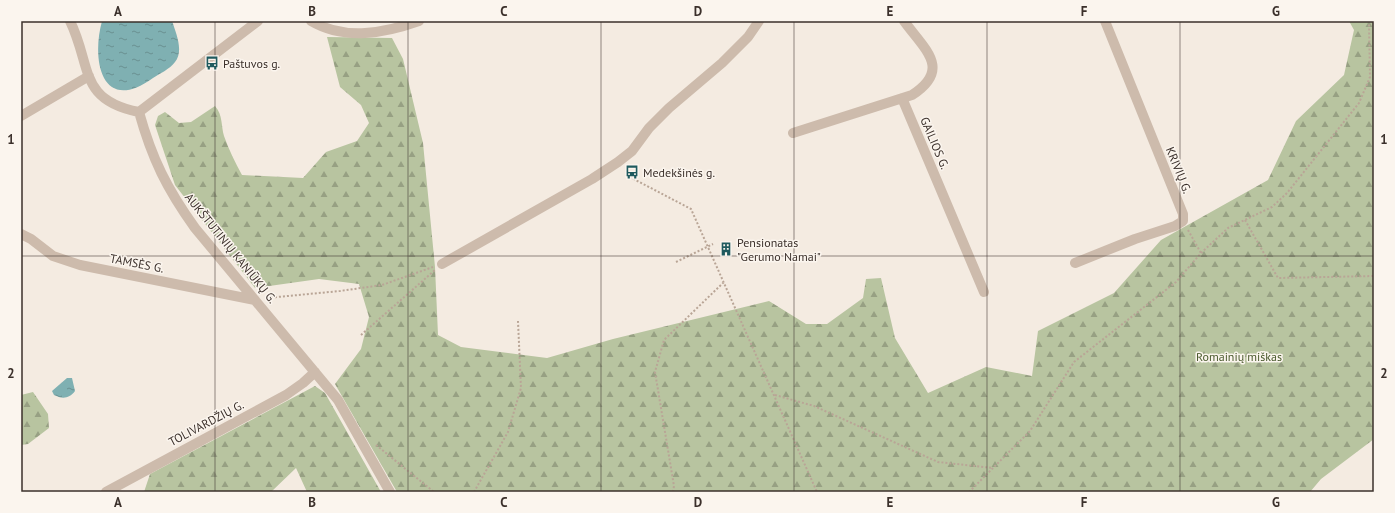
<svg xmlns="http://www.w3.org/2000/svg" width="1395" height="513" viewBox="0 0 1395 513" font-family="'PT Sans',sans-serif">
<style>
.forest{fill:url(#forest-firs)}
.water{fill:url(#water-ripples)}
.lines{fill:none;stroke-linecap:round;stroke-linejoin:round}
.path{stroke:#b9a596;stroke-width:2;stroke-dasharray:2 2;stroke-linecap:butt}
.minor{stroke:#cdbbac;stroke-width:10}
.grid{fill:none;stroke:#3b302b;stroke-width:1;stroke-opacity:0.55}
.labels{text-anchor:middle;dominant-baseline:central;stroke-width:3;stroke-linejoin:round;paint-order:stroke}
.poi-label{font-size:12px;fill:#3b302b;stroke:#fbf5ee;text-anchor:start}
.street-label{font-size:12px;fill:#3b302b;stroke:#fbf5ee}
.park-label{font-size:12px;fill:#4a5a2e;stroke:#fbf5ee}
.neatline{fill:none;stroke:#3b302b;stroke-width:1.5}
.grid-label{font-size:13px;text-anchor:middle;font-weight:bold;fill:#3b302b}
</style>
<defs>
<pattern id="forest-firs" width="22" height="20" patternUnits="userSpaceOnUse"><rect width="22" height="20" fill="#b8c4a0"/><path d="M5 1l3.5 6h-7zM16 11l3.5 6h-7z" fill="#97a083"/></pattern>
<pattern id="water-ripples" width="26" height="14" patternUnits="userSpaceOnUse"><rect width="26" height="14" fill="#7fb0b2"/><path d="M2 4q2-2 4 0t4 0M15 11q2-2 4 0t4 0" fill="none" stroke="#699091"/></pattern>
</defs>
<rect width="100%" height="100%" fill="#f4ebe1"/>
<path class="forest" d="M1349 21H1374V439L1321 479 1310 492H397L335 384 361 349 369 317 359 284 319 279 255 288 175 185 155 125 158 116 165 112 179 123 191 122 215 106C223 115 221 126 224 136 229 150 235 162 242 175L303 178 326 152 357 141 369 123 361 105 340 87 327 37 392 38 403 59 423 143 435 267 438 335 461 347 547 358 613 339 769 301 806 324H827L863 298 866 279 881 278 895 338 928 393 986 367 1032 376 1038 331 1114 293 1161 240 1268 180 1296 121 1344 75 1354 30Z
M315 386 325 393 381 492H307L296 468 271 492H144L150 474Z
M33 392 48 414 49 428 28 444 21 445V395Z"/>
<path class="water" d="M102 21H172C176 33 184 51 175 62 170 69 159 74 153 78 102 115 91 61 102 21Z
M67 378H72L75 391C69 399 62 399 54 395L52 391Z"/>
<g class="lines">
<path class="path" d="M626 175 691 209 817 492
M1245 220 1278 278 1374 276
M1188 230 1201 253
M676 262 713 244
M267 298 340 291 382 285 433 267
M361 335 435 270
M775 395 814 406 938 462 993 468
M376 445 434 492
M474 492 508 432 521 388 518 321
M673 492 674 486 655 372 664 340 724 282
M969 492 1030 431 1074 362 1176 282 1201 253 1228 228 1272 207 1287 193 1359 103 1370 77 1369 21"/>
<path class="minor" d="M70 21C92 66 78 100 139 112
M311 21C345 41 385 33 419 21
M902 98 984 292
M139 112C152 159 167 189 195 228L338 400 390 492
M139 112 258 21
M21 116 89 76
M793 133 912 95C952 69 925 50 904 21
M21 234 31 239 53 256 80 265 255 300
M1075 263 1135 239 1175 226 1183 221V214L1105 21
M442 264 592 179 618 162 632 151 649 128 669 108 722 63 748 37 759 21
M106 492 286 395 303 383 315 372"/>
</g>
<path class="grid" d="M215 21V492M408 21V492M601 21V492M794 21V492M987 21V492M1180 21V492M21 256H1374"/>
<defs>
<g id="bus-bare" transform="scale(1.08)"><path d="M-5-6H5V4H4V6H2V4H-2V6H-4V4H-5ZM-3.5-4V0h7V-4ZM-3.5 1.2v1.5H-2V1.2ZM2 1.2v1.5H3.5V1.2Z" fill="#1f5a5e" stroke="#fbf5ee" stroke-width="2.5" paint-order="stroke"/></g>
<g id="building-bare" transform="scale(1.08)"><path d="M-4-6H4V6H1V3H-1V6H-4ZM-2.5-4.3h1.7v1.8h-1.7ZM.8-4.3h1.7v1.8H.8ZM-2.5-1h1.7V.8h-1.7ZM.8-1h1.7V.8H.8Z" fill="#1f5a5e" stroke="#fbf5ee" stroke-width="2.5" paint-order="stroke"/></g>
</defs>
<g fill-rule="evenodd">
<use href="#bus-bare" x="212" y="63"/>
<use href="#bus-bare" x="632" y="172"/>
<use href="#building-bare" x="726" y="249"/>
</g>
<g class="labels">
<g class="poi-label">
<text x="223" y="63">Paštuvos g.</text>
<text x="643" y="172">Medekšinės g.</text>
<text x="737" y="242">Pensionatas<tspan x="737" dy="14">"Gerumo Namai"</tspan></text>
</g>
<g class="street-label">
<text transform="translate(935 143) rotate(67)">GAILIOS G.</text>
<text transform="translate(1179 170) rotate(68)">KRIVIŲ G.</text>
<text transform="translate(231 248) rotate(51)">AUKŠTUTINIŲ KANIŪKŲ G.</text>
<text transform="translate(137 263) rotate(11)">TAMSĖS G.</text>
<text transform="translate(206 423) rotate(-28)">TOLIVARDŽIŲ G.</text>
</g>
<g class="park-label">
<text x="1239" y="356">Romainių miškas</text>
</g>
</g>
<rect width="1395" height="513" fill="none" stroke="#fbf5ee" stroke-width="44"/>
<rect x="22" y="22" width="1351" height="469" class="neatline"/>
<g class="grid-label">
<text x="118" y="16">A</text>
<text x="312" y="16">B</text>
<text x="504" y="16">C</text>
<text x="698" y="16">D</text>
<text x="890" y="16">E</text>
<text x="1084" y="16">F</text>
<text x="1276" y="16">G</text>
<text x="11" y="144">1</text>
<text x="1384" y="144">1</text>
<text x="11" y="378">2</text>
<text x="1384" y="378">2</text>
<text x="118" y="507">A</text>
<text x="312" y="507">B</text>
<text x="504" y="507">C</text>
<text x="698" y="507">D</text>
<text x="890" y="507">E</text>
<text x="1084" y="507">F</text>
<text x="1276" y="507">G</text>
</g>
</svg>
